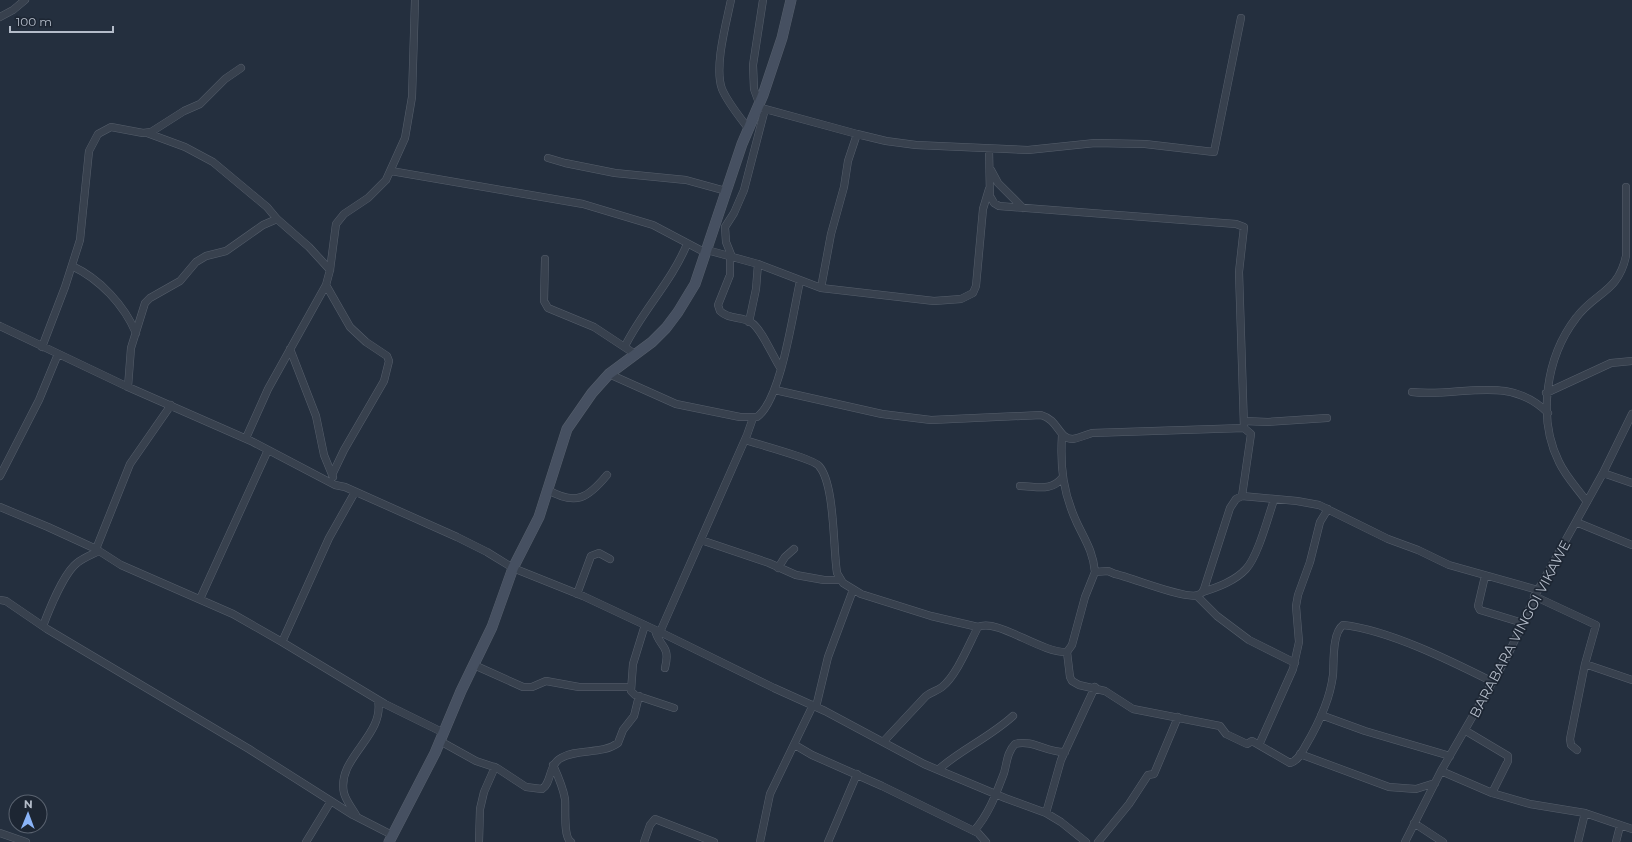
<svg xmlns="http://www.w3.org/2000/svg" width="1632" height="842" viewBox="0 0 1632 842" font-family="Montserrat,sans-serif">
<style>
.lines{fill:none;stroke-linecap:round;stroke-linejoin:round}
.street-casing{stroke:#565f6c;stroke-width:8}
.secondary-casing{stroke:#565f6c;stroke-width:11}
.street{stroke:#38414e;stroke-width:7}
.secondary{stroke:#465061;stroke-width:10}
.labels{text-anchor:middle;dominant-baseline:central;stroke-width:3.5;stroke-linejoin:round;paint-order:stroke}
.street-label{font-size:14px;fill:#b4bcc9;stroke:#1d2633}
</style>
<rect width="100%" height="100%" fill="#242f3e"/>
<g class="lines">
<g class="street-casing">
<path id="street" d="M731 0C726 24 714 67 722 89 728 103 739 116 748 128
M0 17 13 10 25 0
M759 103 754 89 753 65 763 0
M758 107 857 134 886 141 916 145 1028 150 1095 143 1145 144 1214 152 1241 18
M147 133 185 147 213 162 267 207 277 219 309 247 330 270
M989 149 990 196 994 203 999 206 1236 224 1244 227 1239 272 1244 428
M548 158 565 163 615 173 686 180 726 191
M991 170 998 183 1023 208
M391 171 583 204 653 225 706 253
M707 250 758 264 821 288 934 301 961 299 973 293 976 286 983 209 989 189
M730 256V275L718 305 720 311C729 320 743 316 752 323 762 330 773 357 781 369
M732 257 726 242 725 227 734 213 744 190 765 109
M545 259 544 301 548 308 594 327 635 354
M72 266C100 279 124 305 136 333
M326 285 350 327 366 342 387 356 389 361 384 381 344 450 332 475
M821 288 831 234 844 187 848 161 857 134
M749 322 756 289 758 264
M0 326 128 387 251 441 335 485 345 487 457 537 487 552 513 568 583 596 664 634 774 688 825 711 924 764 1005 798 1046 813 1061 822 1086 842
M625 346C643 310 672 281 687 244
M42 347 65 287 80 240 89 151 98 134 111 127 143 133 151 132 184 111 200 104 225 79 241 68
M290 349 316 416 324 455 333 477
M609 374 676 404 740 417H757C781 400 793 313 800 281
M128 387 131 348 145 303 150 298 180 281 196 262 206 256 226 251 263 225 277 219
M775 390 882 414 931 420 1041 415C1059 420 1058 439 1073 439 1079 438 1086 435 1092 433L1244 428 1251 434 1242 496
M1412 392C1460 398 1508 373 1548 413
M1546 393 1611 363 1632 361
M1244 421 1268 422 1327 418
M1062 435C1060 467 1063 493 1077 523 1085 540 1093 551 1095 572
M246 438 268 389 326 285 330 270 336 224 344 214 368 198 386 180 405 138 412 97 415 0
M745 440C757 444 814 459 819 466 835 484 833 548 837 573L843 583 861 594 931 616 978 627
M1603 473 1632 483
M0 476 39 400 58 354
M1020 486C1036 486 1051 492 1062 478
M548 490C576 506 588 498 607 475
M1587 502C1578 489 1566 477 1559 462 1537 418 1546 357 1576 318 1595 292 1618 293 1626 256V187
M0 507 48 527 96 549 121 565 233 614 282 642 385 704 444 733
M1576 522 1632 545
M701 540 769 563 796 575 824 580H840
M96 549 130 464 171 405
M778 568 785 557 794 549
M1485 576 1478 606 1480 610 1523 623
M1203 592C1218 587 1235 581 1246 569 1258 556 1268 517 1274 500
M577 594 591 556 599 553 610 559
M1197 596 1217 616 1249 640 1295 663
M1534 596 1596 625 1585 664 1570 739 1571 745 1577 750
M200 599 268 450
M0 600 6 601 47 629 249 749 353 815 392 835
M645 625 633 664 631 691 635 695 674 708
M43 626C49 610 64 573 77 563 83 558 91 555 99 551
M655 630C659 648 671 644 665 668
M660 632 747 435 753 418
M282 642 329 538 355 492
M1067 652 1070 677 1072 681 1079 685 1105 691 1133 709 1220 726 1226 734 1247 744 1252 741 1290 763C1298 761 1302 752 1306 745 1319 723 1330 700 1333 675 1334 662 1332 633 1343 625 1389 630 1451 661 1493 682
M1585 664 1632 680
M474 665 523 687H532L546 681 579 687H631
M816 707 828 657 853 590
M1321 715 1365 731 1450 756
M1466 731 1508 756V761L1492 793
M440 741 476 761 497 768 526 787 542 789C552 783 548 765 561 758 578 748 602 755 618 743L623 730 634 716 639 696
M884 741 926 696C931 692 937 691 942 687 957 675 969 644 978 627 998 618 1040 653 1067 652L1072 645 1085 597 1095 572 1108 571 1115 574C1131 577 1185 600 1198 595 1201 594 1203 592 1204 589L1230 508 1236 499 1242 496 1297 501 1319 505 1388 539 1418 550 1449 565 1538 590
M795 745 812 755 882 786 978 833 986 842
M1259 745 1293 669 1299 642 1296 606 1298 595 1310 562 1320 522 1328 509
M1300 754 1389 787 1416 789 1435 783
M553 765C558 776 563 787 565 799 566 809 563 837 571 842
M939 769C962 749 990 737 1013 716
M1441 771 1492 793 1530 804 1585 813 1632 829
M1046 813 1061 760 1095 687
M356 815C352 808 346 801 344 793 336 758 385 736 378 700
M1414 823 1443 842
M974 831C989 814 996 794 1004 773 1007 763 1007 752 1015 744 1032 739 1048 753 1065 752
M0 833 26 842
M306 842 331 801
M479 842 480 809 484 792 495 767
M644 842 650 825 655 819 714 842
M760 842 770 794 813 705
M828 842 857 774
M1098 842 1129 804 1148 775 1154 774 1178 717
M1405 842 1441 771 1507 657 1538 590 1603 473 1632 414
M1578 842 1585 813
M1616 842 1620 826"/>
</g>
<g class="secondary-casing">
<path id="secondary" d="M389 842 435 753 461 691 492 627 513 568 539 517 567 429 592 393 609 374 652 342 666 328 678 312 695 284 742 144 763 95 782 38 791 0"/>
</g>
<use href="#street" class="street"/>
<use href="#secondary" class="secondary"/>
</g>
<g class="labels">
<g class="street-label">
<text transform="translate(1520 629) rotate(-62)">BARABARA VINGOI VIKAWE</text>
</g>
</g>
<g transform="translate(28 814) rotate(1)"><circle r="19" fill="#1d2633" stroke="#59626f"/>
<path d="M0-3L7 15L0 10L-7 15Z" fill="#8ab4f8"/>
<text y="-6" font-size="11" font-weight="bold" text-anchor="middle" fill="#b4bcc9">N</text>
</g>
<path d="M10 26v6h103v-6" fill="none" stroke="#b4bcc9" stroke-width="2"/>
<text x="16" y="26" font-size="12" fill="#b4bcc9" stroke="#1d2633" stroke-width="3" paint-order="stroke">100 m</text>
</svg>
